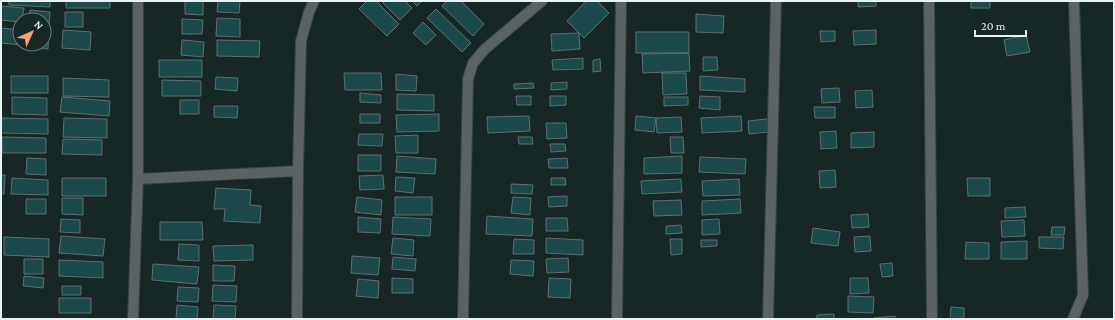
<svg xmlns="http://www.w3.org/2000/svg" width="1115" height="320" viewBox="0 0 1115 320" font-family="'Crimson Pro',serif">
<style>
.building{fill:#1c4949;stroke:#5e706f}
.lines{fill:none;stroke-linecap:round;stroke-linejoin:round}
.street-casing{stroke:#344443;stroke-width:12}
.street{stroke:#5b6362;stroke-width:10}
</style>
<rect width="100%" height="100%" fill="#172726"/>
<path class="building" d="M9 1H50V7L9 5Z
M66 1H110V8H66Z
M185 1H203V15L185 14Z
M218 1H240L239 13 217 12Z
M367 1H376L399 24 387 36 359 9Z
M385 1H405L412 8 400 20 383 3Z
M412 1H422L417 6Z
M447 1H461L484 24 473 36 442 6Z
M586 1H597L609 13 584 38 567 21Z
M858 1H876V6L858 7Z
M971 1H990V8H971Z
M1 6 24 8 22 20H20V22L1 20Z
M436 9 471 43 462 52 427 18Z
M30 10 50 12 49 29 44 28V20H29Z
M65 12H83V27H65Z
M696 14 724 16 723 33 696 32Z
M217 18 240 19V37L216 36Z
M182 19 203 20 202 34H182Z
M423 22 436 35 426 45 413 33Z
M1 28 20 30V44L21 45 1 43Z
M63 30 91 32 90 50 62 48Z
M876 30V44L854 45 853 31Z
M820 31H835V41L821 42Z
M636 32H689V53H636Z
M44 33H49L48 49 29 48V44H44Z
M579 33 580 49 552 51 551 34Z
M1026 35 1030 52 1007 56 1004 40Z
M182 40 204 42 203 57 181 55Z
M217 40 260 41 259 57 217 56Z
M689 53 690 71 643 73 642 54Z
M703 57H717L718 70 703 71Z
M583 58V69L553 70 552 60Z
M600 59 601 71 593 72V60Z
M159 60H202V77H159Z
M344 73H381L382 90H345Z
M662 73H686L687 94 663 95Z
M396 74 417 76 416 91 396 90Z
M11 76H48V93H11Z
M700 76 745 79V92L700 90Z
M216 77 238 78 237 91 215 89Z
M63 78 109 80V97L63 96Z
M162 80 201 81V96H162Z
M567 82V89L551 90V83Z
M533 83 534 88 514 89V84Z
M839 88 840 102 822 103 821 89Z
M872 90 873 107 856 108 855 91Z
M360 93 381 95V103L360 102Z
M397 94 434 95V111L397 110Z
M516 96H531V105H517Z
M550 96H566V105L550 106Z
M700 96 720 97V110L699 108Z
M12 97 47 98V115L12 114Z
M62 97 110 101 109 116 60 112Z
M664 97H688V105L664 106Z
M180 100H199V114H180Z
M214 106H238L237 118 214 117Z
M814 107H835V118H815Z
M360 114H380V123H360Z
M439 114V131L397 132 396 115Z
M529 116 530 131 488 133 487 117Z
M636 116 656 118 654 132 635 130Z
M741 116 742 131 702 133 701 118Z
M681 117 682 132 657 133 656 118Z
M2 118 48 119V134L1 133Z
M64 118 107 119V138L63 137Z
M767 119 768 132 749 134 748 121Z
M546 123H566L567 138 547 139Z
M836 131 837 148 821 149 820 132Z
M874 132V147L851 148V133Z
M359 134H383L382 146 358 145Z
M418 135V153H396L395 136Z
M2 137 46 138V153H2Z
M518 137H532L533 144H519Z
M670 137H683L684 153H671Z
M63 139 102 140V155L62 154Z
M550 144H565L566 151 551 152Z
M358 155H381V171H358Z
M397 156 436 159 435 174 396 172Z
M682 156V173L644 174V158Z
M700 157 746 159 745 174 699 172Z
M27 158 46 159V175L26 174Z
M567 158 568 168H549L548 159Z
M835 170 836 187 820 188 819 171Z
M1 175H5L4 194H1Z
M383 175 384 189 360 190 359 176Z
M396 177 415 178 413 193 395 191Z
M12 178 48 180V195L11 194Z
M62 178H106V196H62Z
M551 178H565L566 185H551Z
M967 178H990V196H968Z
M681 179 682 192 642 194 641 181Z
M739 179 740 195 703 196 702 181Z
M511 184 533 185 532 194 511 193Z
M216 188 251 190 250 205 261 206 260 223 224 221 225 209H214Z
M567 196V206L549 207 548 197Z
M357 197 382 200 381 215 355 212Z
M395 197H432V215H395Z
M513 197 531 198 530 215 511 213Z
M62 198H83V215L62 214Z
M26 199H46V214H26Z
M740 199 741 213 702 215V201Z
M681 200 682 215 654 216 653 201Z
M1025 207 1026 217 1005 218V208Z
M868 214 869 227 852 228 851 215Z
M487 216 533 219 532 236 486 234Z
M358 217 381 219 380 233 358 232Z
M393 217 431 219 430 236 392 234Z
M546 218H567L568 231H546Z
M61 219 80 220V233L60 232Z
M719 219 720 234 702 235V220Z
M1024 220 1025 236 1002 237 1001 221Z
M160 222H202L203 240H160Z
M681 225 682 233 666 234V226Z
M1052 227H1065L1064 235H1051Z
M813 228 840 232 838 246 811 243Z
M61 236 105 239 103 256 59 253Z
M870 236 871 251 855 252 854 237Z
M4 237 49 239V257L4 255Z
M1039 237H1064L1063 249 1039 248Z
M393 238 414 240 413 256 391 254Z
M546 238 583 240V255L546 253Z
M514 239 534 240V254H513Z
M670 239H682V254L671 255Z
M701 240H717V246L701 247Z
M1027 241V259H1001V242Z
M966 242 989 243V259H965Z
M179 244 199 245V261L178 260Z
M253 245V260L214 261 213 246Z
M352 256 380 258 378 275 351 273Z
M393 257 416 259 415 271 392 269Z
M568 258 569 272 547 273 546 259Z
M24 259H43V274H24Z
M59 260 103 262V278L59 276Z
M511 260 534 261 533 276 510 274Z
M892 263 893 276 882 277 880 264Z
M153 264 199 267 197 284 152 280Z
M213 265 235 266 234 281H213Z
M24 276 44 278 43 288 23 286Z
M392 278 413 279V293H392Z
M549 278 571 279 570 298 548 297Z
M850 278H868L869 293 850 294Z
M358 279 379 281 378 298 356 296Z
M213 285 237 286 236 302 212 301Z
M62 286H81V295H62Z
M178 287 199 288 198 302 177 301Z
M848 296 874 297 873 313 848 312Z
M59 298H91V313H59Z
M177 305 198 307 197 319H176Z
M214 305 236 306 235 319H213Z
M951 307 964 308V319H950Z
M834 314V319H817V315Z
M895 316V319H873V318Z"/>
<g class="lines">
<g class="street-casing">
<path id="street" d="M929 1 932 319
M138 179 298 171
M133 319 138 179V1
M297 319 298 171 301 41 309 12 314 1
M463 319 468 79 473 63 485 49 542 1
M617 319 621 1
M768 319 776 1
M1073 319 1083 295 1074 1"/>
</g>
<use href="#street" class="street"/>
</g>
<rect width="1115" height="320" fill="none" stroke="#e9f3f3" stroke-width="4"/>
<g transform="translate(32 32) rotate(45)"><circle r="19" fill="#172726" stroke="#6b7978"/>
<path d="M0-3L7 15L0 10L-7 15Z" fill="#efa377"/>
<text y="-6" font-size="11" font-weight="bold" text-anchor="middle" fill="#e9f3f3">N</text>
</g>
<path d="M975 30v6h51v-6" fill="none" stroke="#e9f3f3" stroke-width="2"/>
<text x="981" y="30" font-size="12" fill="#e9f3f3" stroke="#172726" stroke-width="3" paint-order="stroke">20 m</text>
</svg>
